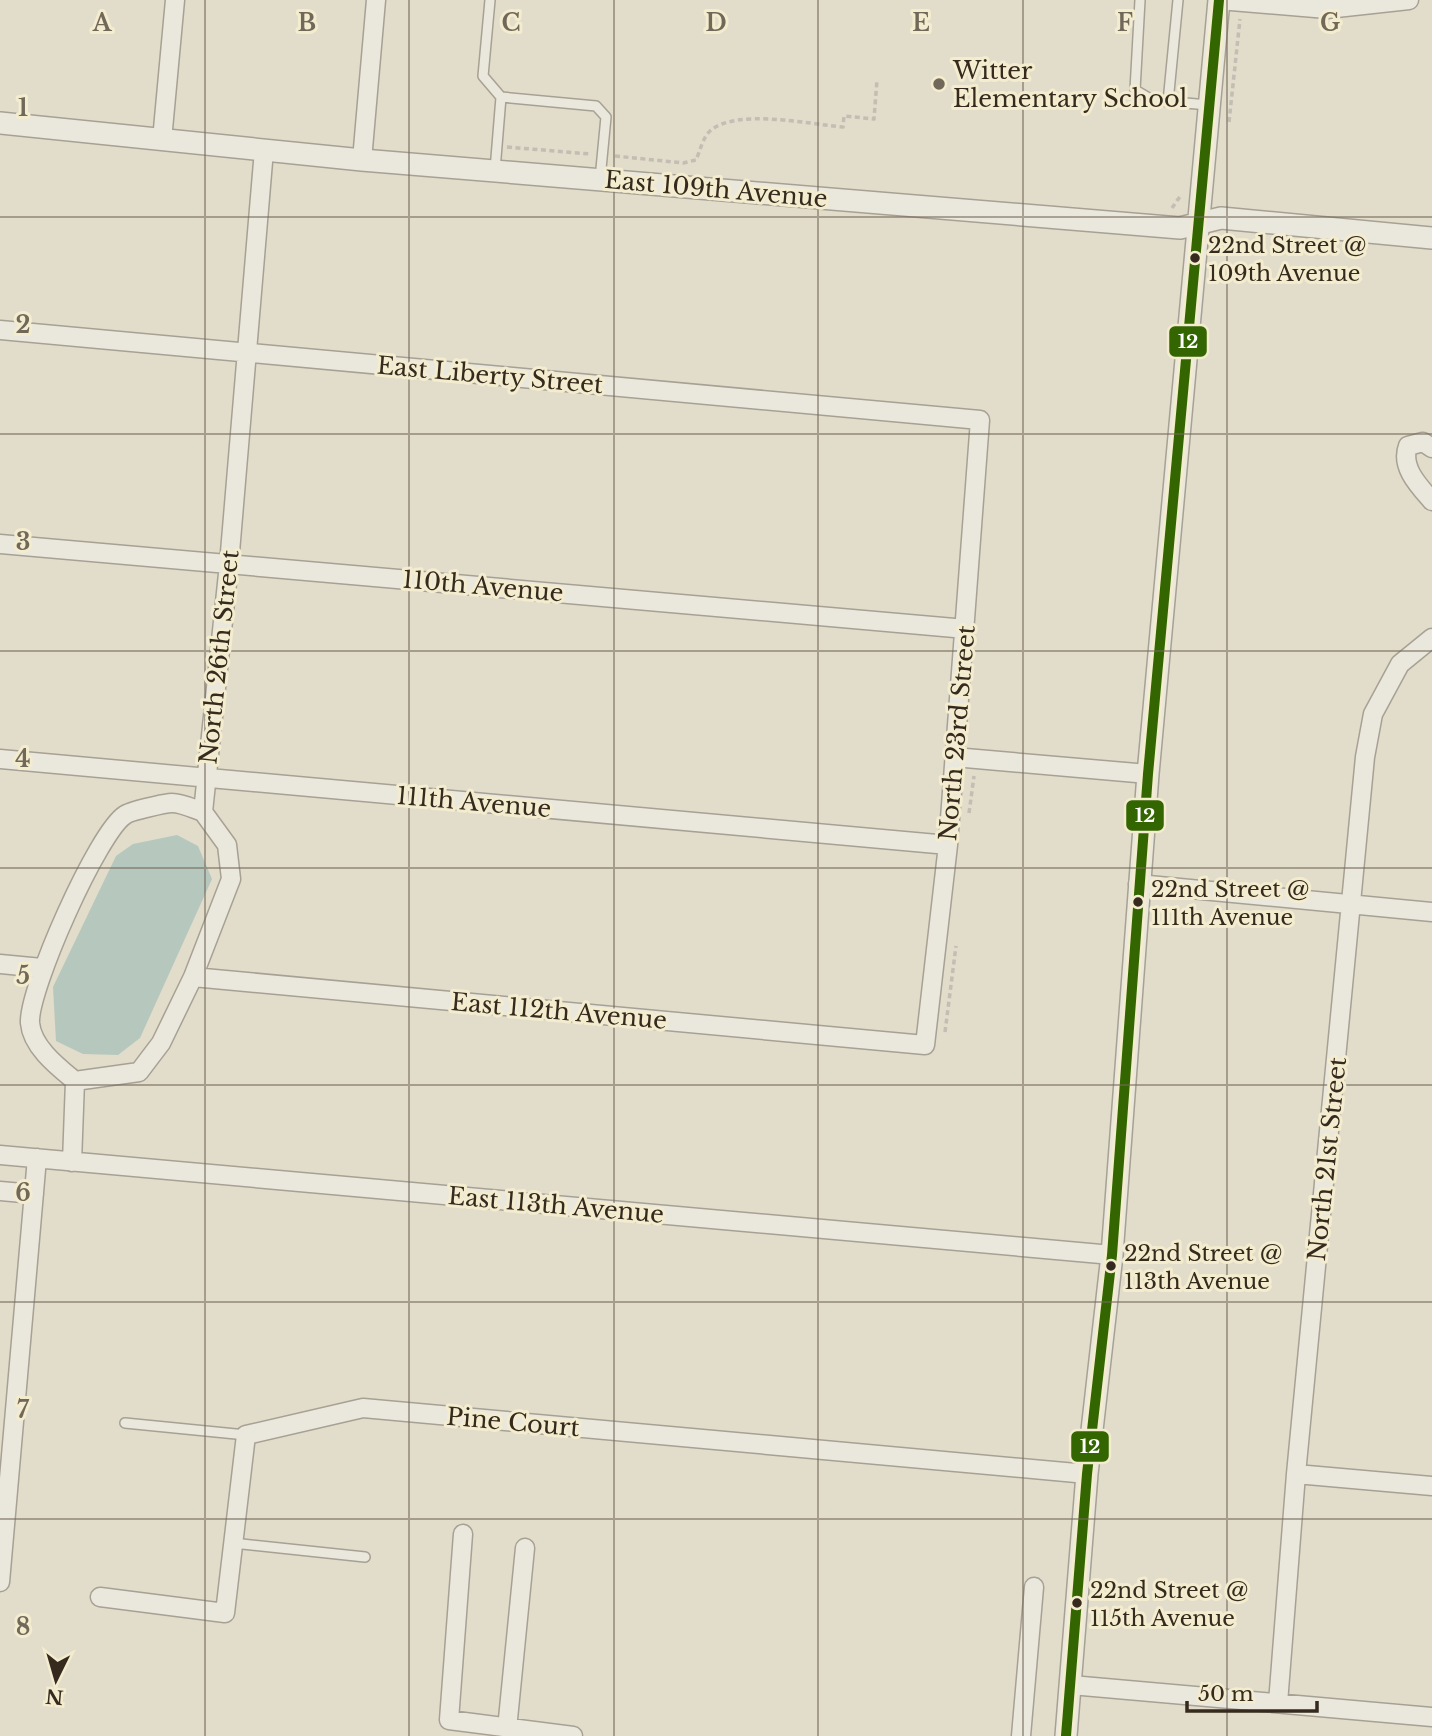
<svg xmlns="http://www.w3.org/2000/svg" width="1432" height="1736" viewBox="0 0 1432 1736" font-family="'Libre Baskerville',serif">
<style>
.water{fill:#b6c8bd}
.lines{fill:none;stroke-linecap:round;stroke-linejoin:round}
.service-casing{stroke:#a7a194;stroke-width:12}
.minor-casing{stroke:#a7a194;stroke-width:21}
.tertiary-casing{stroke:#a7a194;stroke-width:24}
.path{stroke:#c3bdb3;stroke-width:3.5;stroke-dasharray:5 3.5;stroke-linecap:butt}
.service{stroke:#eae7dc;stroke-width:9}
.minor{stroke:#eae7dc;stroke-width:18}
.tertiary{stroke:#eae7dc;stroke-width:21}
.bus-1-casing{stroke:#f4eccf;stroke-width:16}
.bus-1{stroke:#360;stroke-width:10}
.grid{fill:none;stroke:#72685a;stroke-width:2;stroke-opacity:0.55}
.poi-dot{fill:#72685a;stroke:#f4eccf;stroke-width:2.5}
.bus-dot{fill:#352a1d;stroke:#f4eccf;stroke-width:2.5}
.labels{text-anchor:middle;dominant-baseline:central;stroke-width:6;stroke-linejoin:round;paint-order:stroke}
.bus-label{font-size:22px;fill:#352a1d;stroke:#f4eccf;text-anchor:start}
.poi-label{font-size:24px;fill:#352a1d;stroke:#f4eccf;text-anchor:start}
.street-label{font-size:24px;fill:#352a1d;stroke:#f4eccf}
.grid-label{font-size:23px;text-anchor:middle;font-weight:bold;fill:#72685a;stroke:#f4eccf;stroke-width:6;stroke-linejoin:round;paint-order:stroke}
.line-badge{stroke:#f4eccf;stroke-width:2.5}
.badge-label{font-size:19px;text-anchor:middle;font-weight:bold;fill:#fff}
</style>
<rect width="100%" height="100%" fill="#e2dcca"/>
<path class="water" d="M177 835 198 846 212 879 140 1038 118 1055 83 1054 56 1041 53 987 116 856 133 844Z"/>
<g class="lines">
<g class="service-casing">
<path id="service" d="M490 0 483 76 501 97 495 170
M1140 0 1135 90 1152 100 1208 105
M501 97 596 106 606 117 600 179
M1168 102 1178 0
M125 1423 246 1435
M233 1543 365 1557"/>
</g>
<g class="minor-casing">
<path id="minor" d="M1219 0 1327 9 1409 0
M162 140 175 0
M362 160 376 0
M0 330 980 420 948 845 925 1045 193 977
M1432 448 1423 442 1408 446C1400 467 1419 486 1432 501
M0 544 966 629
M954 757 1148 774
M0 759 948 845
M1138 884 1432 912
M0 964 42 968
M75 1081 139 1072 161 1043 193 977 231 879 227 845 203 812 229 564 264 150
M0 1155 1112 1255
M72 1162 75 1081C58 1067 32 1047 30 1023 28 990 98 832 125 815 130 811 166 803 172 803 182 803 194 809 203 812
M0 1191 34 1194
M1296 1474 1432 1486
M463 1534 449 1720 573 1736
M0 1582 37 1158
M100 1597 225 1613 246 1435 363 1408 1087 1474
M1071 1685 1432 1717
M1278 1703 1296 1474 1365 757 1373 714 1400 664 1432 638
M507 1729 525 1548
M1021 1736 1034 1587"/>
</g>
<g class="tertiary-casing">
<path id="tertiary" d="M0 123 362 160 1180 228 1221 218 1432 238
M1066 1736 1087 1474 1112 1255 1148 774 1219 0"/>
</g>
<path class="path" d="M1229 122 1240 19
M507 147 590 154
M615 156 683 163 696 160C700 151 703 137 710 131 736 108 808 124 843 127L844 116 874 119 877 80
M1172 208 1181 195
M969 813 974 776
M945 1032 956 946"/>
<use href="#service" class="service"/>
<use href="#minor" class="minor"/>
<use href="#tertiary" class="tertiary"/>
<g class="bus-1-casing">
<path id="bus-1" d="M1066 1736 1087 1474 1112 1255 1148 774 1219 0"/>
</g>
<use href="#bus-1" class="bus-1"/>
</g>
<path class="grid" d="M205 0V1736M409 0V1736M614 0V1736M818 0V1736M1023 0V1736M1227 0V1736M0 217H1432M0 434H1432M0 651H1432M0 868H1432M0 1085H1432M0 1302H1432M0 1519H1432"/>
<circle class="poi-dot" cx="939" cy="84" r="7"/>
<g class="bus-dot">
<circle cx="1195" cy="258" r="6"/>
<circle cx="1138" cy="902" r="6"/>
<circle cx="1111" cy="1266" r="6"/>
<circle cx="1077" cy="1603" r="6"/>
</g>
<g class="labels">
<g class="bus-label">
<text x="1208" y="245">22nd Street @<tspan x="1208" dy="28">109th Avenue</tspan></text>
<text x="1151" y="889">22nd Street @<tspan x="1151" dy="28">111th Avenue</tspan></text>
<text x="1124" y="1253">22nd Street @<tspan x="1124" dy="28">113th Avenue</tspan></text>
<text x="1090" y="1590">22nd Street @<tspan x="1090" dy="28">115th Avenue</tspan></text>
</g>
<g class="poi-label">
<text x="953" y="70">Witter<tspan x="953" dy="28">Elementary School</tspan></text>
</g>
<g class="street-label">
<text transform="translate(716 189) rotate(5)">East 109th Avenue</text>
<text transform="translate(490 375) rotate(5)">East Liberty Street</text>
<text transform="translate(483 586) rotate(5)">110th Avenue</text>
<text transform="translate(219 657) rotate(-84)">North 26th Street</text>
<text transform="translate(957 733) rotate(-85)">North 23rd Street</text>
<text transform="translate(474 802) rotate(5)">111th Avenue</text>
<text transform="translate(559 1011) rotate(5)">East 112th Avenue</text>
<text transform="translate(1327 1159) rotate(-84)">North 21st Street</text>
<text transform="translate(556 1205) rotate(5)">East 113th Avenue</text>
<text transform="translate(513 1422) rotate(5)">Pine Court</text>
</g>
</g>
<g class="grid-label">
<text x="102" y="31">A</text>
<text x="307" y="31">B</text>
<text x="511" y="31">C</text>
<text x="716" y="31">D</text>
<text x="921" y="31">E</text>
<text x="1125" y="31">F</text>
<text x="1330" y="31">G</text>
<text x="23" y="116">1</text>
<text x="23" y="333">2</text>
<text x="23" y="550">3</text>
<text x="23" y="767">4</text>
<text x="23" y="984">5</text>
<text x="23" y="1201">6</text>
<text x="23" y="1418">7</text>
<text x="23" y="1635">8</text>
</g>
<g class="line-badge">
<rect x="1168" y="325" width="40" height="33" rx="7" fill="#360"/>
<rect x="1125" y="799" width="40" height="33" rx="7" fill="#360"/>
<rect x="1070" y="1430" width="40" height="33" rx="7" fill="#360"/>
</g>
<g class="badge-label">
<text x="1188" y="348">12</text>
<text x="1145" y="822">12</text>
<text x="1090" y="1453">12</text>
</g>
<g transform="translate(56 1680) rotate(185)" stroke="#f4eccf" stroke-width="5" paint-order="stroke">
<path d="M0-5L12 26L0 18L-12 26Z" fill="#352a1d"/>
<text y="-10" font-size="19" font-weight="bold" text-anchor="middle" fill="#352a1d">N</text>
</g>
<path d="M1187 1701v10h130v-10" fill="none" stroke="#352a1d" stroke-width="3.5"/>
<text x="1198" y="1701" font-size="21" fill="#352a1d" stroke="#f4eccf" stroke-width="5" paint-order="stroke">50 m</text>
</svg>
